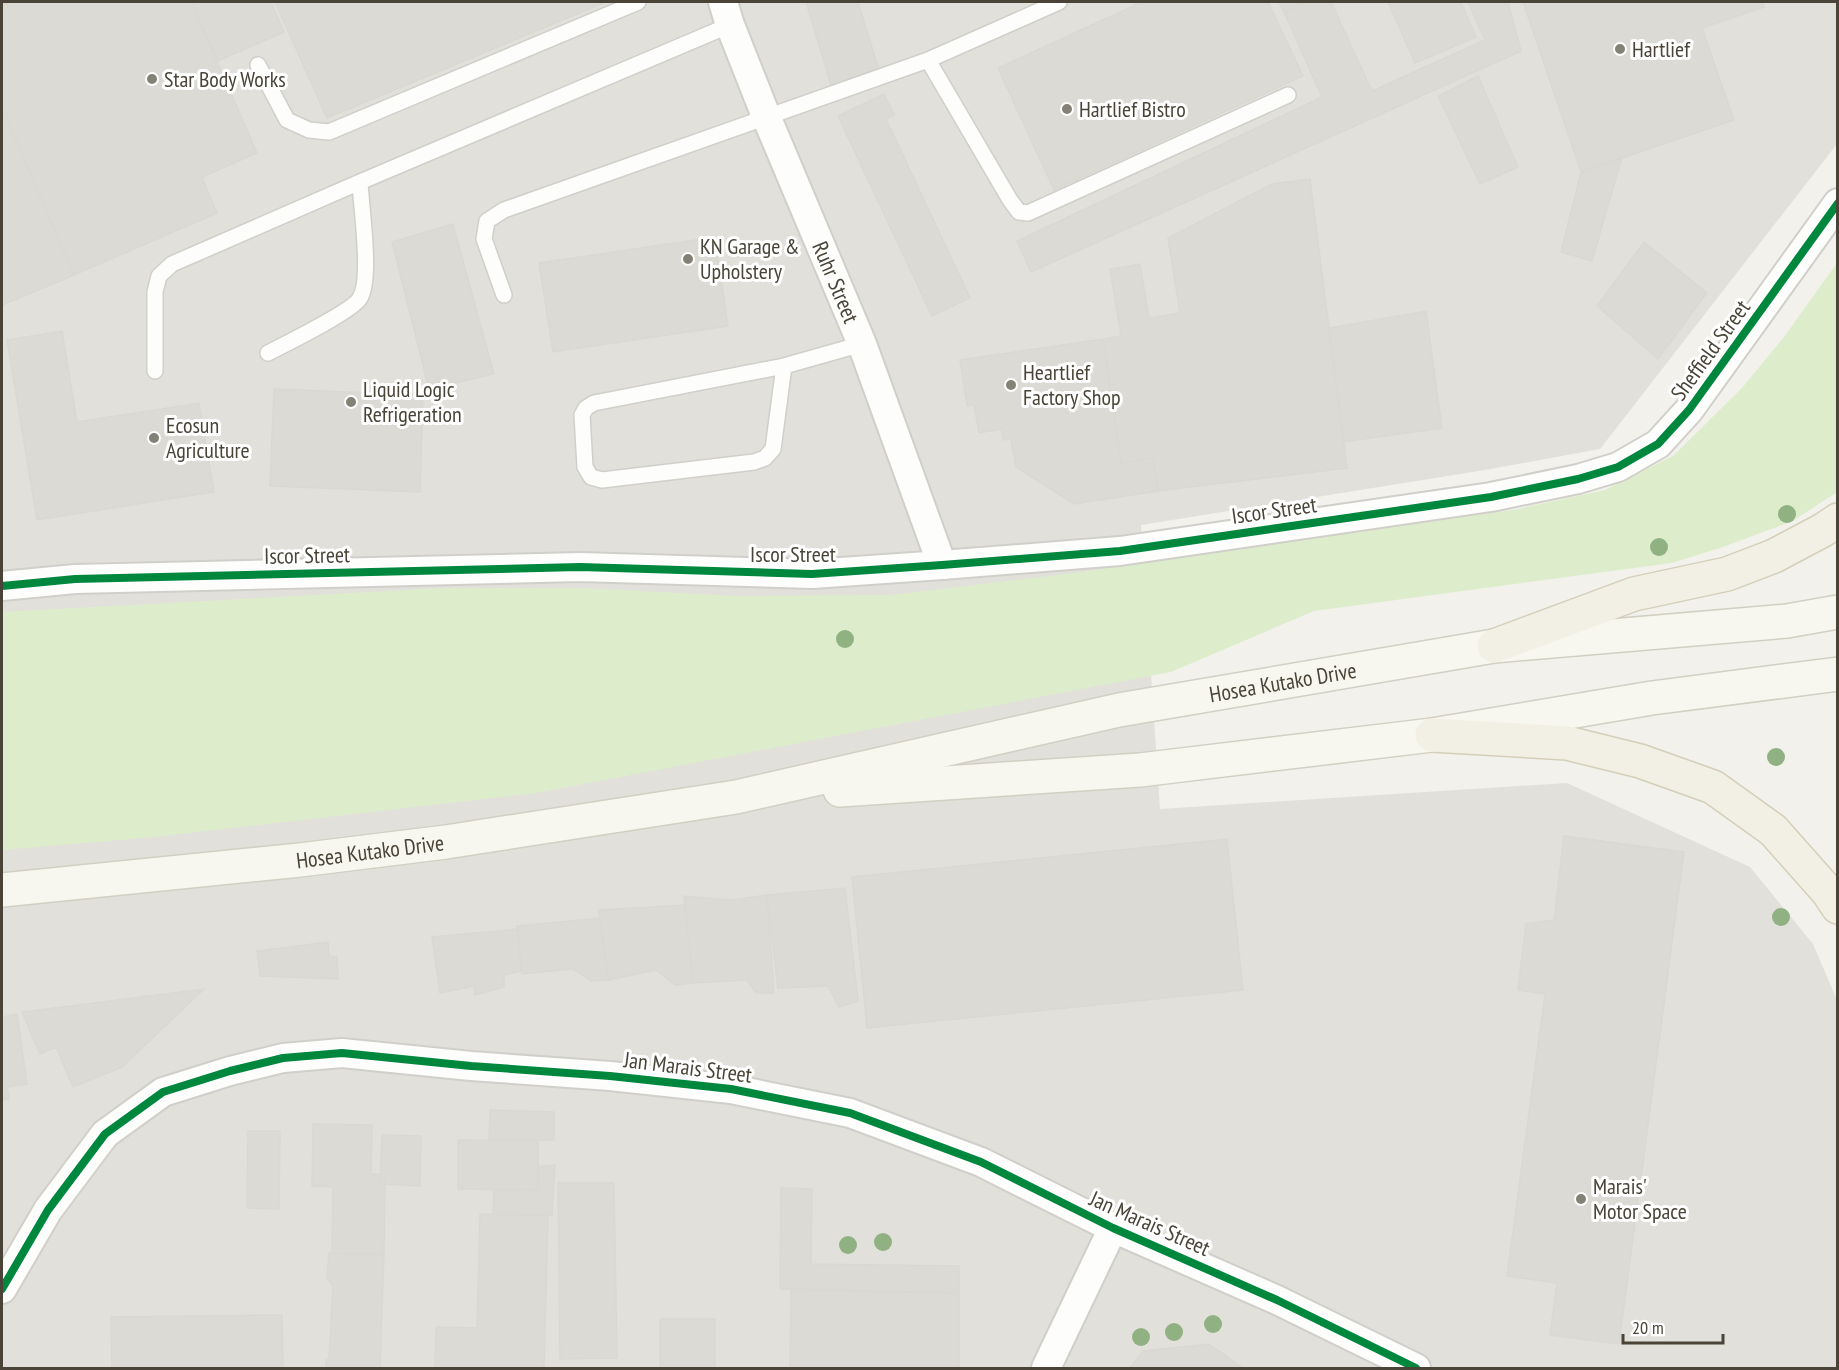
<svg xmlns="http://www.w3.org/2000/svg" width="1839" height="1370" viewBox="0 0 1839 1370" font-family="'PT Sans Narrow',sans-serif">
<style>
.industrial{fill:#e2e0da}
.green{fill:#ddedcc}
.building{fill:#dbdad4;stroke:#dad8d2;stroke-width:1.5}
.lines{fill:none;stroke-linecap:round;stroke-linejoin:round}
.service-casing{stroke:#d0cfca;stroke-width:18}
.minor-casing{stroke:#d0cfca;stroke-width:32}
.secondary-casing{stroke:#d2cfc3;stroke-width:36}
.primary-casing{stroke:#d4cfb9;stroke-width:36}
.service{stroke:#fdfdfc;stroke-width:15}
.minor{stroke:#fdfdfc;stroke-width:28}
.secondary{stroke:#f7f6ef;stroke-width:33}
.primary{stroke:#f2efe4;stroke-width:33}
.cycleway-casing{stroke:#fff;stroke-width:11}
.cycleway{stroke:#00873e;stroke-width:8}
.tree{fill:#90b181}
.poi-dot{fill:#848176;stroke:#fff;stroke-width:2}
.labels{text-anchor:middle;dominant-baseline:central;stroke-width:6;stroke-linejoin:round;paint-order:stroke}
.poi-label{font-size:22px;fill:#494437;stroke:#fff;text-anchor:start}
.street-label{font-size:22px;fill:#494437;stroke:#fff}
</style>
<rect width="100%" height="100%" fill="#f2f1ec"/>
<path class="industrial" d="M2 2H1837V144L1600 449 1485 470 1141 525 1160 809 1567 783 1750 867 1813 944 1837 1000V1368H2Z"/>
<path class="green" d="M1837 263V492L1793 521 1723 547 1672 563 1314 611 1171 672 536 793 154 837 2 850V612L442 588H580L736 596 891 595 1082 572 1273 542 1513 510 1605 490 1673 456 1742 388 1784 337Z"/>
<path class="building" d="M2 2H191L257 153 202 177 217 213 74 275 2 107Z
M191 2H271L284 32 218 61Z
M275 2H606L327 118Z
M806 2H858L879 70 831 85Z
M1142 2H1268L1303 76 1054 190 998 68Z
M1279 2H1305L1284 12Z
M1305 2H1331L1372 91 1485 40 1468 2H1508L1521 51 1031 272 1017 241 1322 97 1284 12Z
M1388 2H1461L1476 37 1415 63Z
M1523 2H1762L1764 7 1702 28 1734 120 1581 172Z
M1478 76 1518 167 1480 184 1438 96Z
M884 94 894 115 886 119 970 298 932 316 838 116Z
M2 107 74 275 2 305Z
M1622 157 1592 261 1561 252 1581 172Z
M1310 179 1347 468 1158 491 1153 458 1121 463 1103 339 1121 336 1110 269 1140 264 1149 318 1180 313 1168 238 1272 184Z
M453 224 494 374 429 389 392 242Z
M715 237 728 326 553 352 539 263Z
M1644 242 1707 293 1658 359 1597 306Z
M1426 311 1442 428 1343 442 1329 328Z
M62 331 77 422 199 403 214 492 37 520 7 340Z
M1103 339 1121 463 1153 458 1158 491 1074 504 1016 467 1011 439 1003 440 1002 429 979 433 974 405 967 406 960 360Z
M274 389 423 395 420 492 270 486Z
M1564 836 1684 852 1619 1344 1550 1335 1557 1283 1507 1276 1545 994 1518 990 1526 924 1554 920Z
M1227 839 1243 990 867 1028 852 877Z
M845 888 858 1001 839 1007 828 986 778 988 767 895Z
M767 895 774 993H756L747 980 693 983 684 896 731 900Z
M685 905 693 983 675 985 656 970 608 980 599 910Z
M600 918 608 980 591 981 573 969 522 974 517 926Z
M518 929 521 971 504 975V987L475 995 474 986 440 993 432 937Z
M328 942 329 956 337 957 338 979 260 976 257 951Z
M204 989 122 1067 73 1087 56 1047 40 1054 22 1012Z
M17 1014 27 1084 7 1087 9 1099 2 1100V1017Z
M490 1110 554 1112V1140H489Z
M313 1124 372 1125 371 1174H385L384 1254 332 1253 333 1187 312 1186Z
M248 1131H280L279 1209 247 1208Z
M382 1135 421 1136 420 1186 380 1184Z
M458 1140 538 1141V1190L458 1189Z
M555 1165 552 1215 493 1214 494 1189 538 1190V1167Z
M558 1183H614L617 1358 560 1359Z
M781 1188 812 1189 811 1264 959 1266V1293L780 1289Z
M480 1214 548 1216 544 1368H435L436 1327 477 1328Z
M329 1253 384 1254 380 1368H326V1360L329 1359 333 1286 327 1278Z
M791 1290 959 1293V1368H790Z
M282 1315 283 1368H112L111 1317Z
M660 1319H715V1368H660Z
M1209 1344 1243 1368H1130L1143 1351Z"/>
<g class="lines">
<g class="service-casing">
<path id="service" d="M928 60 1010 200 1019 212 1028 213 1288 95
M258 65 287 120 309 130 329 132 638 2
M504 295 484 239 487 221 504 210 928 60 1059 2
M268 353C285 344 353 311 360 298 372 278 361 207 360 182
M784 366 773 449 765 458 754 462 602 480 591 477 585 467 582 415 586 408 594 403 784 366 862 344
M155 371V292L159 276 172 264 360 182 730 25"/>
</g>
<g class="minor-casing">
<g id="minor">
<path id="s1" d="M723 2 730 25 766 116 862 344 942 565"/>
<path d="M2 586 75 579 580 567 812 574 942 565 1120 551 1491 497 1578 479 1618 467 1658 444 1689 410 1838 203"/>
<path d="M2 1289 48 1210 105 1134 163 1092 230 1071 283 1058 342 1053 471 1066 610 1076 731 1089 850 1113 981 1162 1113 1228 1277 1300 1416 1368"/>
<path d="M1046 1368 1113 1228"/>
</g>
</g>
<g class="secondary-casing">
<g id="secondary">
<path d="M840 790 1140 770 1432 735 1652 698 1838 674"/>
<path id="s2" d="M2 890 300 860 446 842 736 797 1119 710 1494 646 1787 621 1838 612"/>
</g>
</g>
<g class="primary-casing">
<path id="primary" d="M1494 646 1634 594 1727 574 1774 556 1823 530 1838 520
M1432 735 1567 743 1640 761 1713 787 1773 830 1828 892 1838 907"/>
</g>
<use href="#service" class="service"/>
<use href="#minor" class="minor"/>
<use href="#secondary" class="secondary"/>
<use href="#primary" class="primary"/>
<g class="cycleway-casing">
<path id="cycleway" d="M2 586 75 579 580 567 812 574 942 565 1120 551 1491 497 1578 479 1618 467 1658 444 1689 410 1838 203
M2 1289 48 1210 105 1134 163 1092 230 1071 283 1058 342 1053 471 1066 610 1076 731 1089 850 1113 981 1162 1113 1228 1277 1300 1416 1368"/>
</g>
<use href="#cycleway" class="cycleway"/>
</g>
<g class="tree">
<circle cx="1787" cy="514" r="9"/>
<circle cx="1659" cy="547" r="9"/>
<circle cx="845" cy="639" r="9"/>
<circle cx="1776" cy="757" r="9"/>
<circle cx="1781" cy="917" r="9"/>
<circle cx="883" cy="1242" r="9"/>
<circle cx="848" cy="1245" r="9"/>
<circle cx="1213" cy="1324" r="9"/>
<circle cx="1174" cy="1332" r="9"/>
<circle cx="1141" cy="1337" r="9"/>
</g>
<g class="poi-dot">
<circle cx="1620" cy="49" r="6"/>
<circle cx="152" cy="79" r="6"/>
<circle cx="1067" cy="109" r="6"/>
<circle cx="688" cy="259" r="6"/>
<circle cx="1011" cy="385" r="6"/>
<circle cx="351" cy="402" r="6"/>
<circle cx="154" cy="438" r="6"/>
<circle cx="1581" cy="1199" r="6"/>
</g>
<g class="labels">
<g class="poi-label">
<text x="1632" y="49">Hartlief</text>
<text x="164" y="79">Star Body Works</text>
<text x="1079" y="109">Hartlief Bistro</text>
<text x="700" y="246">KN Garage &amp;<tspan x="700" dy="25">Upholstery</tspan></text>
<text x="1023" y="372">Heartlief<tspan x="1023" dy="25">Factory Shop</tspan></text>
<text x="363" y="389">Liquid Logic<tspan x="363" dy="25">Refrigeration</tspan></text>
<text x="166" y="425">Ecosun<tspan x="166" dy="25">Agriculture</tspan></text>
<text x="1593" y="1186">Marais'<tspan x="1593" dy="25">Motor Space</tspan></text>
</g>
<g class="street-label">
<text stroke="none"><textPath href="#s1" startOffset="302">Ruhr Street</textPath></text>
<text transform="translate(1710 350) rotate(-54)">Sheffield Street</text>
<text transform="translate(1274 510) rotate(-8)">Iscor Street</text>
<text x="793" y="554">Iscor Street</text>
<text transform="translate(307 555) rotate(-1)">Iscor Street</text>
<text stroke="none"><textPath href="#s2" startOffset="1299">Hosea Kutako Drive</textPath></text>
<text stroke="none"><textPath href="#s2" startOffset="370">Hosea Kutako Drive</textPath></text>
<text transform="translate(688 1067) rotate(7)">Jan Marais Street</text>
<text transform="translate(1150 1223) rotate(24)">Jan Marais Street</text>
</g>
</g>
<rect width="1839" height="1370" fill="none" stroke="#494437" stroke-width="6"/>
<path d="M1623 1334v9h100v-9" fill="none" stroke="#494437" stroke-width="3"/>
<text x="1632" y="1334" font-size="18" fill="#494437" stroke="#ffffff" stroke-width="4.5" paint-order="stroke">20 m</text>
</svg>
